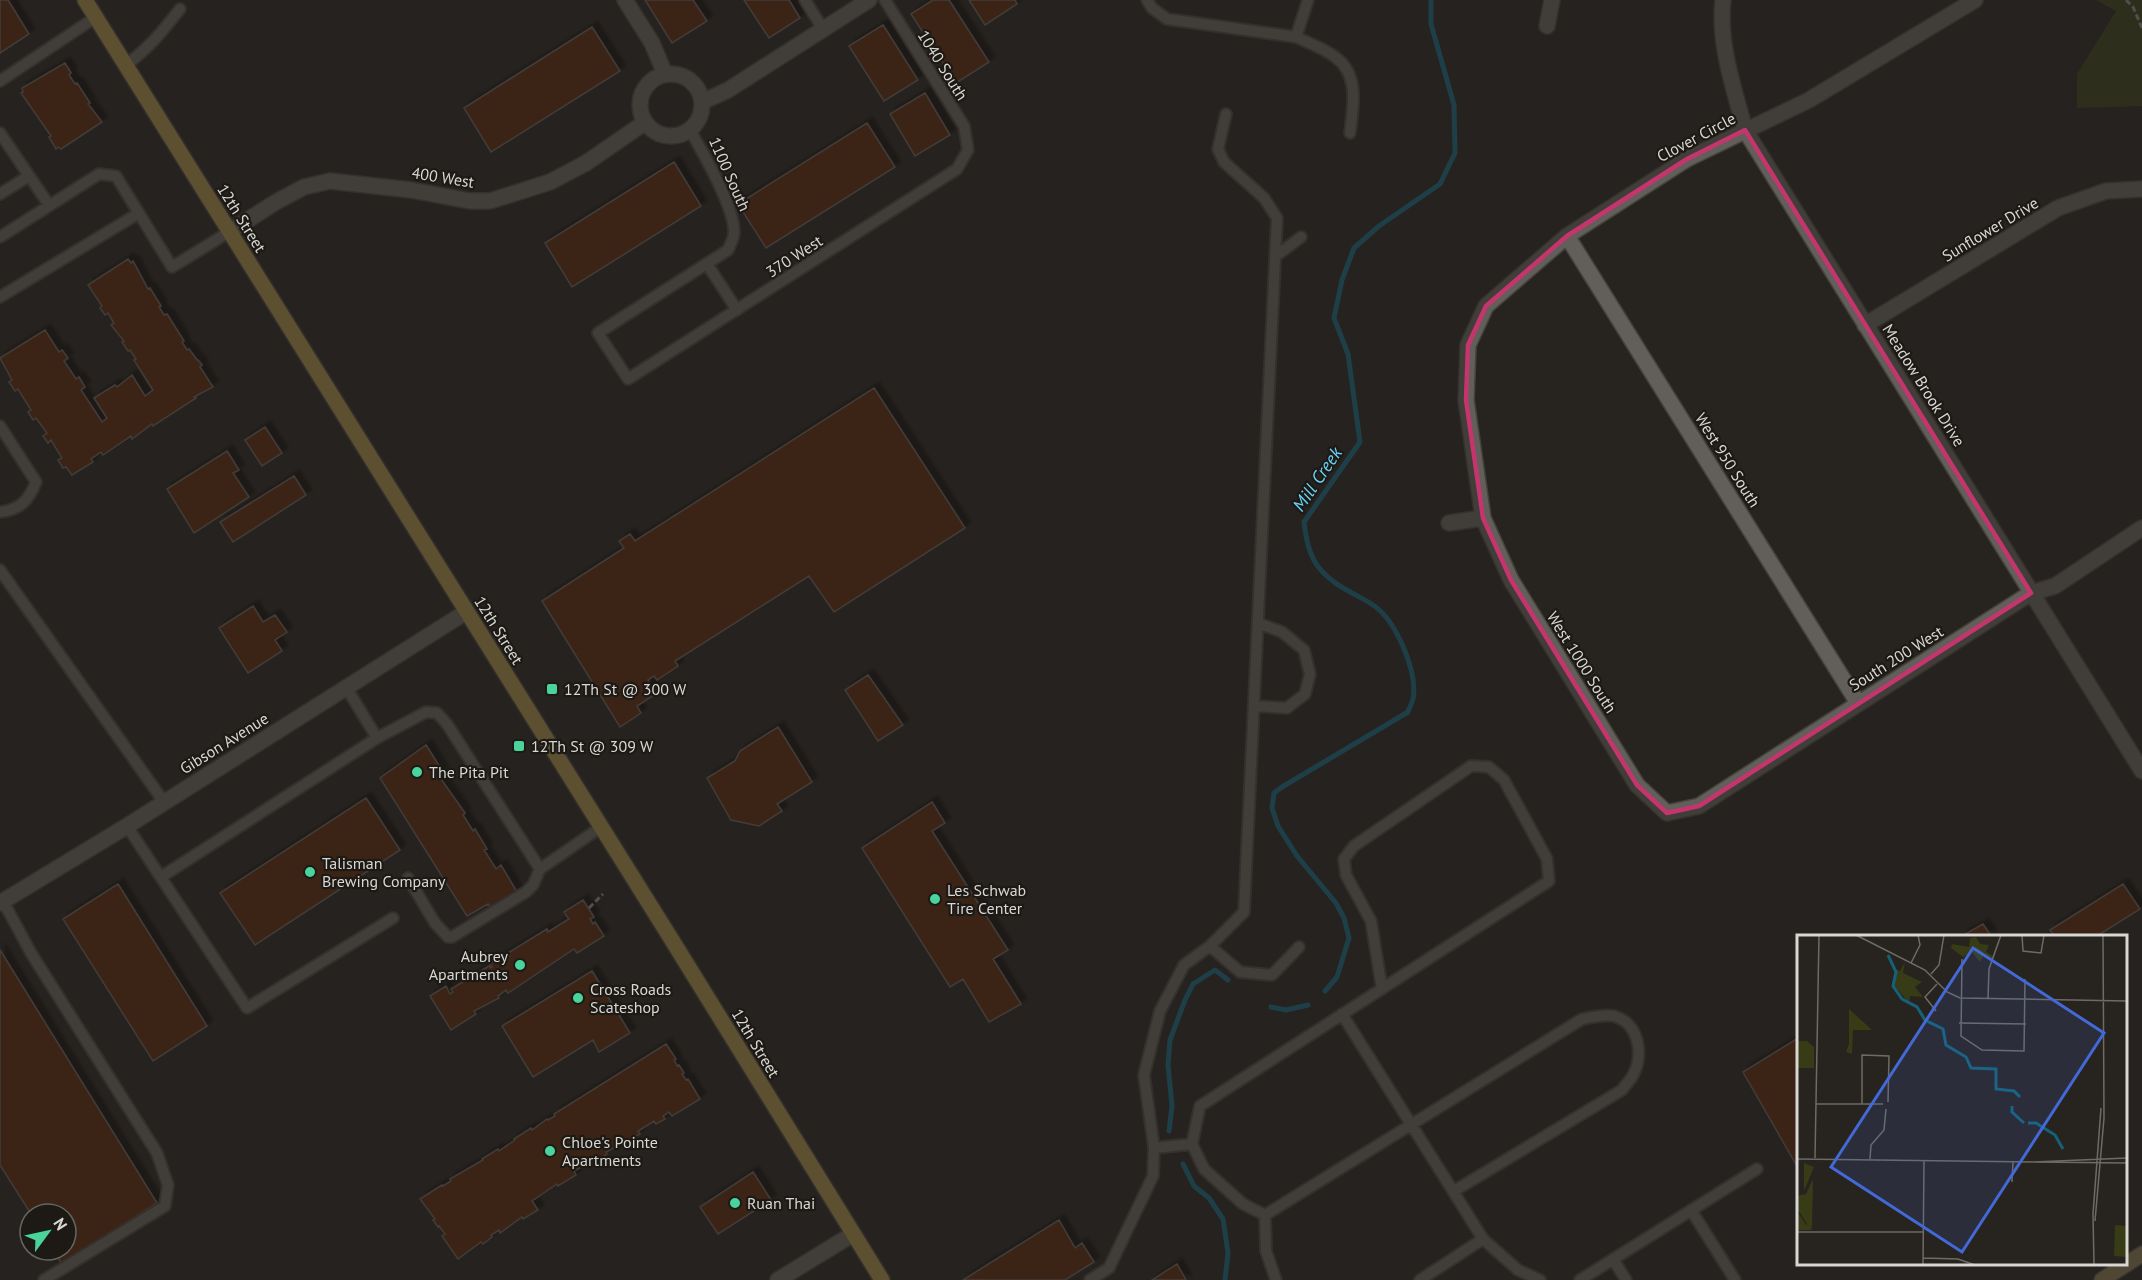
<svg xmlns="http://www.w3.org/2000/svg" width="2142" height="1280" viewBox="0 0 2142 1280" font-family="'PT Sans',sans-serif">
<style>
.green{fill:#373c17}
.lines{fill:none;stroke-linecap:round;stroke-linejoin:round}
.stream{stroke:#14627a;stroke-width:5}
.building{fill:#552609;stroke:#635c59;stroke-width:1.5;filter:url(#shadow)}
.service-casing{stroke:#44423e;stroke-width:14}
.minor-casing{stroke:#44423e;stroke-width:18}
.tertiary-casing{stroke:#44423e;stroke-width:18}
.secondary-casing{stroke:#44423e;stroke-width:18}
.primary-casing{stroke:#44423e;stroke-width:18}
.path{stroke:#878481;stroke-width:3;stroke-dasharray:6 3;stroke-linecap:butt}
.service{stroke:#625e59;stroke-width:10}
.minor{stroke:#625e59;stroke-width:15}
.tertiary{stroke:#625e59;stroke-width:15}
.secondary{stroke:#81724f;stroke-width:15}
.primary{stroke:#a08745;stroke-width:15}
.marked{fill:none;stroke:#c5356d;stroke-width:4.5;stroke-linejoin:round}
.poi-dot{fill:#4ad49c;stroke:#1d1a15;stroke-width:2}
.labels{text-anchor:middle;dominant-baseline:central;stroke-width:4.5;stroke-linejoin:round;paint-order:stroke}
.street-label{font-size:16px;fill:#d9d7d4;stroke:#1d1a15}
.poi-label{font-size:16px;fill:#d9d7d4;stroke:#1d1a15;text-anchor:start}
.water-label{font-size:18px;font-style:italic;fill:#6ad3f9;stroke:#1d1a15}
.inset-river{fill:none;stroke:#14627a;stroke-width:3}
.inset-road{fill:none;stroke:#6e6b67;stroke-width:1.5}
.view{fill:#4369d7;fill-opacity:0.15;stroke:#4369d7;stroke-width:3}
.inset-edge{fill:none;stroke:#d9d7d4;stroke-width:3}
</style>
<defs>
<filter id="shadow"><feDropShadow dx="5.5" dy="-5.5" stdDeviation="1.5" flood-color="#0009"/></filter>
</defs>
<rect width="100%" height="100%" fill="#27231f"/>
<path class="green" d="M2096 0H2142V106L2077 108V74L2116 11Z"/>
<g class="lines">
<path class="stream" d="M1325 991 1337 977 1349 938 1344 918 1336 903 1297 856 1278 826 1272 808 1274 793 1282 787 1408 712C1409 708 1412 703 1413 699 1418 672 1396 620 1373 605 1355 593 1335 587 1320 569 1309 556 1306 539 1304 522L1360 442 1348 354 1334 318 1342 280 1354 248 1379 226 1440 184 1455 153 1454 105 1431 24V0
M1271 1007 1286 1010 1308 1005
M1169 1131 1172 1106 1168 1065 1170 1040 1185 1000 1193 984 1215 970 1228 980
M1183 1164 1194 1186 1209 1198 1223 1219 1228 1253 1225 1280"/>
</g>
<path class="building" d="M0 0H8L29 34 0 53Z
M645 0H693L707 21 672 43Z
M744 0H789L800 18 769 38Z
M933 0H949L989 62 956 83 911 14Z
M969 0H1015L1017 4 985 25Z
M883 25 918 80 884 101 849 46Z
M592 27 620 71 491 152 464 108Z
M65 63 71 73 69 75 75 84 77 83 90 103 88 104 102 122 61 149 58 147 56 149 49 137 51 136 21 93 23 92 22 88Z
M925 93 950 135 915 156 890 114Z
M867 123 895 167 766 248 738 204Z
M674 162 701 206 572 287 545 243Z
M128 259 131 263 133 261 148 289 150 288 161 306 159 307 164 315 167 314 184 341 182 342 187 350 189 349 197 360H198L202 365 200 367 213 387 194 397 196 398 153 426 152 424 132 439 131 436 103 455 101 452 91 459 93 462 72 475 66 467 63 468 58 460 62 458 51 440 48 443 43 436 47 433 36 418 33 420 28 412 31 410 18 389 15 391 9 382 12 380 0 358 45 330 59 352 62 350 68 358 64 361 76 379 79 377 85 387 81 390 102 422 107 418 94 398 115 385 117 387 132 375 145 396 153 390 134 360 136 359 130 350 128 351 122 342 124 341 111 325 114 323 108 313 105 315 100 308 102 306 88 285Z
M874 388 965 528 834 612 809 576 675 661 678 666 657 680 654 676 648 680 657 693 637 706 641 713 620 727 542 601 624 548 619 541 630 534 635 541Z
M265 427 282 453 262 466 245 440Z
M227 451 239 470 233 473 249 497 194 533 167 489Z
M294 476 306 495 233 542 220 522Z
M253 606 263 622 275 615 287 632 275 640 282 651 248 673 219 628Z
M868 675 903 725 878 741 845 690Z
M778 727 812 782 777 804 782 811 759 826 731 820 707 778 735 761 740 751Z
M426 745 443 772 438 775 465 813 463 815 473 831 475 829 487 849 484 850 496 869 501 865 517 892 491 908 488 904 467 916 380 778Z
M366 798 400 850 255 945 220 893Z
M932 802 945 823 932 831 1008 950 993 959 1021 1004 989 1022 963 979 950 987 862 848Z
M118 884 207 1026 153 1061 63 919Z
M2123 884 2140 909 2097 936H2055L2050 930Z
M583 900 594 917 590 919 593 924 595 922 604 936 577 953 574 949 508 993 506 990 498 996 499 998 474 1011 476 1014 451 1030 430 996 446 986 450 994 453 992 451 989 489 966 491 968 492 967 490 964 506 954 508 957 510 956 508 953 547 929 548 932 569 919 564 912Z
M1983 924 1991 936H1962Z
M0 950 157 1203 62 1264 53 1250H66V1214H31L0 1165Z
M592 971 630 1033 599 1052 593 1040 533 1077 502 1026Z
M1798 1038V1168L1743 1072Z
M666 1044 676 1059 674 1060 677 1066 679 1065 684 1073 682 1074 686 1080 688 1079 700 1099 672 1116 669 1112 663 1116 665 1119 656 1124 654 1121 638 1131 640 1134 606 1152 607 1154 592 1164 590 1162 574 1171 576 1175 558 1186 557 1184 532 1201 538 1210 523 1219 522 1217 500 1233 499 1230 491 1235 492 1237 483 1244 481 1242 458 1259 442 1236 445 1234 439 1226 438 1227 433 1220 435 1219 420 1199 442 1185 443 1186 451 1181 450 1179 483 1160 482 1159 498 1149 499 1151 515 1140 514 1139 531 1128 532 1130 547 1119 548 1120 555 1116 554 1114Z
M753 1172 771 1200 718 1234 700 1207Z
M1059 1220 1075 1248 1082 1243 1094 1262 1065 1280H963Z
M1177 1264 1186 1280H1152Z"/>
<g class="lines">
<g class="service-casing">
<path id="service" d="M805 0 823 29
M1147 0 1152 8 1167 19 1296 37
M1308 0 1296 37C1308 43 1324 48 1335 57 1360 74 1353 107 1350 133
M126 65C149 48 162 32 180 9
M0 81 96 17
M690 130C703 153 735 208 734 233 734 238 730 245 728 250L598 333 628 379 957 169 968 150 964 126 885 0
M0 133 49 205
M0 194 29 176
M0 237 99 174 116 176 172 267 229 232
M1276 256 1301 237
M707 264 737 310
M0 297 139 213
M0 426 36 482C29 500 20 510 0 512
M0 570 164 802
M346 687 377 738
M1254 706 1287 708 1305 694 1310 674 1304 650 1282 632 1258 623
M127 826 247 1008 393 918
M161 877 377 738 426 712 437 713 447 724 540 869 601 827
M408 878 435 923 448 937H452L526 892 533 885 540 869
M3 901 31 953 157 1153 168 1185 165 1206 44 1280
M1210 946 1240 972 1272 975 1299 947
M1382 989 1371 921 1346 875 1344 859 1354 846 1471 766 1489 767 1504 780 1547 859 1549 881 1200 1106 1192 1144 1204 1169 1243 1204 1265 1215 1582 1019C1592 1017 1604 1014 1614 1016 1639 1023 1644 1055 1633 1075 1631 1080 1625 1085 1622 1090L1454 1191
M1342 1014 1483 1239 1518 1270 1540 1280
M1154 1148 1144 1075 1160 1011 1184 965 1210 946 1244 912 1277 218 1264 198 1224 162 1218 149 1226 114
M1691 1210 1735 1280
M1265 1215 1266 1251 1276 1280
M1613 1259 1626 1280
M1090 1280 1109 1268 1153 1176 1154 1148 1192 1144
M1420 1280 1483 1239
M1580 1280 1757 1169"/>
</g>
<g class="minor-casing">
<path id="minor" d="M625 0 652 43 665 74
M1723 0C1718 44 1734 88 1745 130L2142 771
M1975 0 1809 100 1687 159 1567 236 1486 306 1468 345 1466 400 1483 518 1511 580 1637 785 1667 813 1699 806 2031 593 2055 586 2142 528
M1547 26 1552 0
M640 105a31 31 0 1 1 62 0a31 31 0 1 1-62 0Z
M702 102 728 90 869 0
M229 232 276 202 304 187 330 181 411 190 470 201H490L550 182 586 163 644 123
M1567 236 1858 703
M1865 325 2058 208 2106 191 2142 189
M1449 523 1483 518
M778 1280 853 1234"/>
</g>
<g class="tertiary-casing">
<path id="tertiary" d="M0 903 127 826 466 612"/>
</g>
<g class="secondary-casing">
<path id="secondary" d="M2102 1280 2142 1254"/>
</g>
<g class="primary-casing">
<path id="primary" d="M85 0 675 945 882 1280"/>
</g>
<path class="path" d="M2126 0 2133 7 2142 28
M589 908 603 894"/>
<use href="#service" class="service"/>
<use href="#minor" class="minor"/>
<use href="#tertiary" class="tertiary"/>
<use href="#secondary" class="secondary"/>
<use href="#primary" class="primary"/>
</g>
<path d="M0 0H2142V1280H0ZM1745 130 2031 593 1699 806 1667 813 1637 785 1511 580 1483 518 1466 400 1468 345 1486 306 1567 236 1687 159Z" fill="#27231f" fill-opacity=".55" fill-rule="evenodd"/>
<path class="marked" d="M1745 130 2031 593 1699 806 1667 813 1637 785 1511 580 1483 518 1466 400 1468 345 1486 306 1567 236 1687 159Z"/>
<g class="poi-dot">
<rect x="546" y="683" width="12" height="12" rx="3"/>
<rect x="513" y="740" width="12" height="12" rx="3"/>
<circle cx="417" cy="772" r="6"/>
<circle cx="310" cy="872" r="6"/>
<circle cx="935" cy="899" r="6"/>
<circle cx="520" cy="965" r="6"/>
<circle cx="578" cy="998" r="6"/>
<circle cx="550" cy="1151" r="6"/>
<circle cx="735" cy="1203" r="6"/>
</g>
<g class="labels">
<g class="street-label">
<text transform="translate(943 65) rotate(58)">1040 South</text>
<text transform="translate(1696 137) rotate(-28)">Clover Circle</text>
<text transform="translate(730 174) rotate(66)">1100 South</text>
<text transform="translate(443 177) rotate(9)">400 West</text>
<text transform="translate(242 218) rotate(58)">12th Street</text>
<text transform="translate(1990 229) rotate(-31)">Sunflower Drive</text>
<text transform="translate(794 256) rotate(-33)">370 West</text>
<text transform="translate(1924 385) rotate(58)">Meadow Brook Drive</text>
<text transform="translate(1728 460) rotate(58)">West 950 South</text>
<text transform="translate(499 630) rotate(58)">12th Street</text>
<text transform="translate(1896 658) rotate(-32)">South 200 West</text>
<text transform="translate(1582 662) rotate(58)">West 1000 South</text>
<text transform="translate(224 743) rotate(-32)">Gibson Avenue</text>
<text transform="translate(756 1043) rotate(59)">12th Street</text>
</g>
<g class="poi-label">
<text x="564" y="689">12Th St @ 300 W</text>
<text x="531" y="746">12Th St @ 309 W</text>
<text x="429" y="772">The Pita Pit</text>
<text x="322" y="863">Talisman<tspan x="322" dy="18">Brewing Company</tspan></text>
<text x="947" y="890">Les Schwab<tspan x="947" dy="18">Tire Center</tspan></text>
<text x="508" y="956" text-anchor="end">Aubrey<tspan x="508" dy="18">Apartments</tspan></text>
<text x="590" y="989">Cross Roads<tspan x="590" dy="18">Scateshop</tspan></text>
<text x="562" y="1142">Chloe's Pointe<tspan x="562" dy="18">Apartments</tspan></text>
<text x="747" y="1203">Ruan Thai</text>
</g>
<g class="water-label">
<text transform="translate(1317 479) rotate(-56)">Mill Creek</text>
</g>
</g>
<g transform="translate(1797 935)">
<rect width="330" height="330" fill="#27231f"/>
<path d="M179 2 183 9 192 10 189 17 197 22 196 25 187 20 183 27 175 17 166 22 154 13 155 9 172 12 173 3ZM108 27 106 38 125 47 118 52 126 62 113 61 112 68 97 50 100 35 103 36ZM52 74 75 95H56L55 119 49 117 52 109ZM0 106H10L17 112V133H0ZM7 228 17 232 7 256ZM16 244 15 292 14 295H0V280L2 279 9 290 10 289 3 278 0 276V261L9 259ZM318 290 330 291V322L317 321Z" fill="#373c17"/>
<path class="inset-river" d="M91 20 99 37 96 51 105 64 120 72 128 85 146 94 149 110 169 122 174 133 199 134V154L217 156 223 162M215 171V177L227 188M231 188H239L258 200 266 214"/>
<path class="inset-road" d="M59 0 128 35 150 57 163 63 330 66M225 0 226 16 244 18 247 0M165 24 164 101 185 115 227 116 228 44M114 28 123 10 121 0M134 39 142 30 147 0M191 63 192 34 204 0M139 76 128 62 140 49M162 88 229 89M19 169H86M65 169V120L92 121 91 167M18 223 22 0M0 224 237 227 330 223M73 224 74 210 87 195 89 174M238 227 330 228M215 247 216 227M298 286 307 183 306 0M0 297H126M126 323 161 324 178 330M126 330 127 225M297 330 296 279 304 173"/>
<path class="view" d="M176 13 307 98 165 317 34 232Z"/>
<rect width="330" height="330" class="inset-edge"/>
</g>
<g transform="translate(48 1232) rotate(57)"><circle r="28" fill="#1d1a15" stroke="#686661" stroke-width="1.5"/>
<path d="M0-4.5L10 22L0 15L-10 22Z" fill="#4ad49c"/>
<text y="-9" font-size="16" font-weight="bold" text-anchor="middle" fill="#d9d7d4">N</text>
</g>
</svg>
